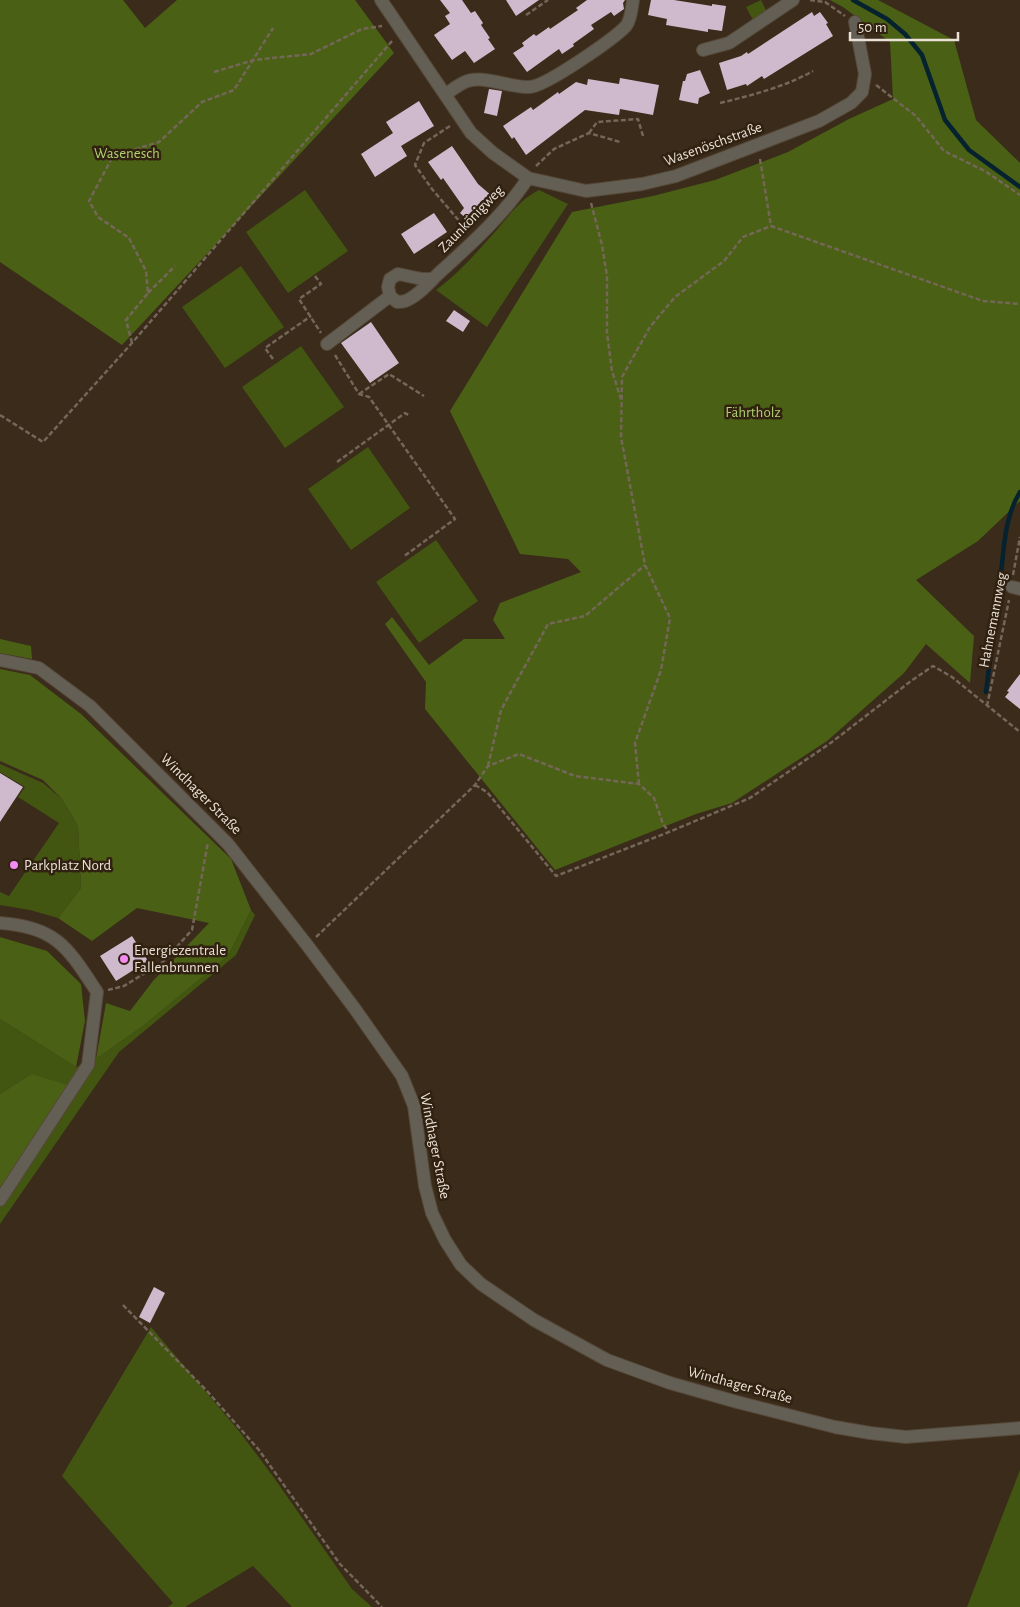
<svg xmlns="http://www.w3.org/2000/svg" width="1020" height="1607" viewBox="0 0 1020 1607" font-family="'Alegreya Sans',sans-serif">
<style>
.green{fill:#425612}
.forest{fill:#4a6115}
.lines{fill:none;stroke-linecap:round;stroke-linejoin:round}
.stream{stroke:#06222f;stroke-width:4.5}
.building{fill:#cfb9cc}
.minor-casing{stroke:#564838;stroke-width:14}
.path{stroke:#746658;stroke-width:2.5;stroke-dasharray:5 2.5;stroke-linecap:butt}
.minor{stroke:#635f55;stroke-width:12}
.poi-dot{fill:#f38af2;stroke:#302110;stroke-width:2}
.labels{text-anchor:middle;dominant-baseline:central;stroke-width:5;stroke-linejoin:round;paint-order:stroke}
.street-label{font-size:15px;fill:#ebe1d7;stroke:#302110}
.park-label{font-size:15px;fill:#aed16d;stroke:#302110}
.poi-label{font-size:15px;fill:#ebe1d7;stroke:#302110;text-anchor:start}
</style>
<rect width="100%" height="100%" fill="#3a2b1a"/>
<path class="green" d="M761 0 767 12 753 20 746 7Z
M305 190 348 251 288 293 246 232Z
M539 190 568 204 487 327 436 290C458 274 476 253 494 233 510 215 518 201 539 190Z
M241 266 284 327 225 368 182 307Z
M301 346 344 407 285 448 242 387Z
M368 447 410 508 351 550 308 489Z
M436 540 478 601 419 643 376 582Z
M0 764 43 783 62 799 78 826 81 888 58 918 30 910 0 905V892L9 896 59 823 18 797 25 787 0 772Z
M251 910 255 915 236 955 119 1052 0 1224V1191L31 1074 0 1094V1019L76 1067 96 1059 143 1026 228 956Z
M151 1327 239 1431 272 1475 352 1589 372 1607H292L253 1566 185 1607H168L173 1603 62 1476Z
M1020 1470V1607H967Z"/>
<path class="forest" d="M0 0H123L145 28 177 0H355L394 53 122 345 0 262Z
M830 0H878L954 40 976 120 1020 163V501L978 541 916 580 974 636 970 683 926 644 904 673 827 741 732 803 696 814 555 870 425 709 426 682 385 624 392 617 429 665 464 639H505L493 620 500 603 581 572 568 559 520 554 450 411 572 212 653 196 715 180 788 152 849 119 893 99 890 42 843 7Z
M0 639 31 646 32 659 0 653Z
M0 669 30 675 81 714 231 859 251 910 228 956 143 1026 96 1059 106 1003 130 1011 153 981 209 923 137 908 92 941 58 918 81 888 78 826 62 799 43 780 0 761Z
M0 937 47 951 81 984 85 1021 76 1067 0 1019Z
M31 1074 67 1085 0 1191V1094Z"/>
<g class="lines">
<path class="stream" d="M853 0 887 19 905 34 922 55 945 120 969 150 1020 187
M1001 574C1004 546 1005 516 1020 492
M986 692 999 590"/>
</g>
<path class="building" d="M440 0H462L471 13 475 11 483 23 481 25 490 38 488 39 495 49 474 63 465 51 452 60 434 35 450 24 445 16 450 13Z
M506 0H539L516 16Z
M587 0H625L623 3 624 9 614 16 611 12 591 25 594 29 573 44 574 46 562 54 559 49 527 72 513 53 524 46 522 43 534 34 536 36 549 27 550 29 578 10 576 8Z
M651 0H674L712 6V4L726 6 722 31 708 29V32L666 25 667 19 648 15Z
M812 12 814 16 820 12 828 23 826 24 833 36 764 79 762 76 747 86 746 84 727 90 719 63 741 56 747 52 748 54Z
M700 70 710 93 699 98 698 104 679 100 683 81H685L687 74Z
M620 78 659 85 653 115 620 109 619 115 585 110 526 155 514 137 512 139 503 126 531 107 533 110 558 92 559 94 576 82 587 85 588 79 619 84Z
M489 89 502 91 497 116 484 113Z
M419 101 434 126 401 146 407 156 375 177 361 154 393 133 386 122Z
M452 146 478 184 492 196 469 221 460 213 464 208 443 178 441 180 428 162Z
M434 213 447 232 414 254 401 234Z
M454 310 470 321 463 332 446 321Z
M371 322 399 363 370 383 341 343Z
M1020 674V709L1005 697 1009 692 1007 691Z
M0 773 23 787 0 822Z
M132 936 148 961 116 981 100 956Z
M154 1287 165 1293 150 1323 139 1317Z"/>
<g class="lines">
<g class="minor-casing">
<path id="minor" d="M381 0 471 133 493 153 528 178 586 191 642 184 676 176 819 121 851 103 862 92 865 74 855 22
M703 50 729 43 793 0
M446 94C452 90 458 85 465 82 482 74 510 88 530 87 546 86 614 39 626 26 631 20 632 7 633 0
M433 279H422L398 274 390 279 388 287 390 296 397 302C400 302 402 302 405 301 417 297 429 283 438 274 470 245 504 215 528 178
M327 344 390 296
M1012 587 1020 589
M0 660 39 668 90 706 228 844 307 945 355 1009 402 1076 414 1106 425 1186 432 1213 445 1240 461 1265 481 1284 534 1320 607 1360 670 1383 737 1402 835 1427 870 1433 906 1437 1020 1428
M0 923C57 927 68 948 97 992L88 1065 0 1200"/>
</g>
<path class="path" d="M810 0 825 2 845 16
M526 15 548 0
M214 72 254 60 311 54 362 29 382 26
M876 85 916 116 944 151 985 171 1020 195
M720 103C753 95 784 87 813 71
M450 126 424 143 415 165 432 189 466 229
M589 133 597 122 638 119 643 136
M760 159 771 226 983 301 1020 304
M536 166 554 149 589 133 620 142
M591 203 602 245 607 276V333L612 371 621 399
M315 276 321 284 299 299 321 333
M148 293 175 266
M132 343 126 320 148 293 146 271 129 238 98 217 89 201 113 156 159 142 202 102 234 90 273 28
M335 355 359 394 369 397 455 519 403 557
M273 359 265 348 311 316
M359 394 389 374 424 396
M0 415 43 442 132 343 392 41
M337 462 405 413 410 416
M1013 575 1020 537
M987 706 1009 600
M488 766 501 710 548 624 585 616 645 565
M639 784 635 743 661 670 670 618 645 565 621 437 622 377 650 327 675 297 724 261 743 237 771 226
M475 785 487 792 556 876 669 832 750 798 832 742 911 681 933 666 952 677 1020 732
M316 937 475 785 488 766 519 754 575 776 639 784 654 798 663 824 669 832
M108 990 124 986 163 962 192 930 208 842
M123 1305 207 1391 259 1450 340 1564 382 1607"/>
<use href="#minor" class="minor"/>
</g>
<g class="poi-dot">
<circle cx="14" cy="865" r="5"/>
<circle cx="124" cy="959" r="5"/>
</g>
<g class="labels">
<g class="street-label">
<text transform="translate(713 144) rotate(-20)">Wasenöschstraße</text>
<text transform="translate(471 219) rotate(-46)">Zaunkönigweg</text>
<text transform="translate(993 620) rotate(-79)">Hahnemannweg</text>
<text transform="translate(201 794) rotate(45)">Windhager Straße</text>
<text transform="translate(435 1146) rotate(79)">Windhager Straße</text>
<text transform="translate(740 1385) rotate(15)">Windhager Straße</text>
</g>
<g class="park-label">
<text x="127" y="153">Wasenesch</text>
<text x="753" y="412">Fährtholz</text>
</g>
<g class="poi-label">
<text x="24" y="865">Parkplatz Nord</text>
<text x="134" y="950">Energiezentrale<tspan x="134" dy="17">Fallenbrunnen</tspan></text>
</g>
</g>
<path d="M850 32v8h108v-8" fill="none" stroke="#ebe1d7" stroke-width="2.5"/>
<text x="858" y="32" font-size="15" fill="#ebe1d7" stroke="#302110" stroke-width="4" paint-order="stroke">50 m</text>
</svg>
